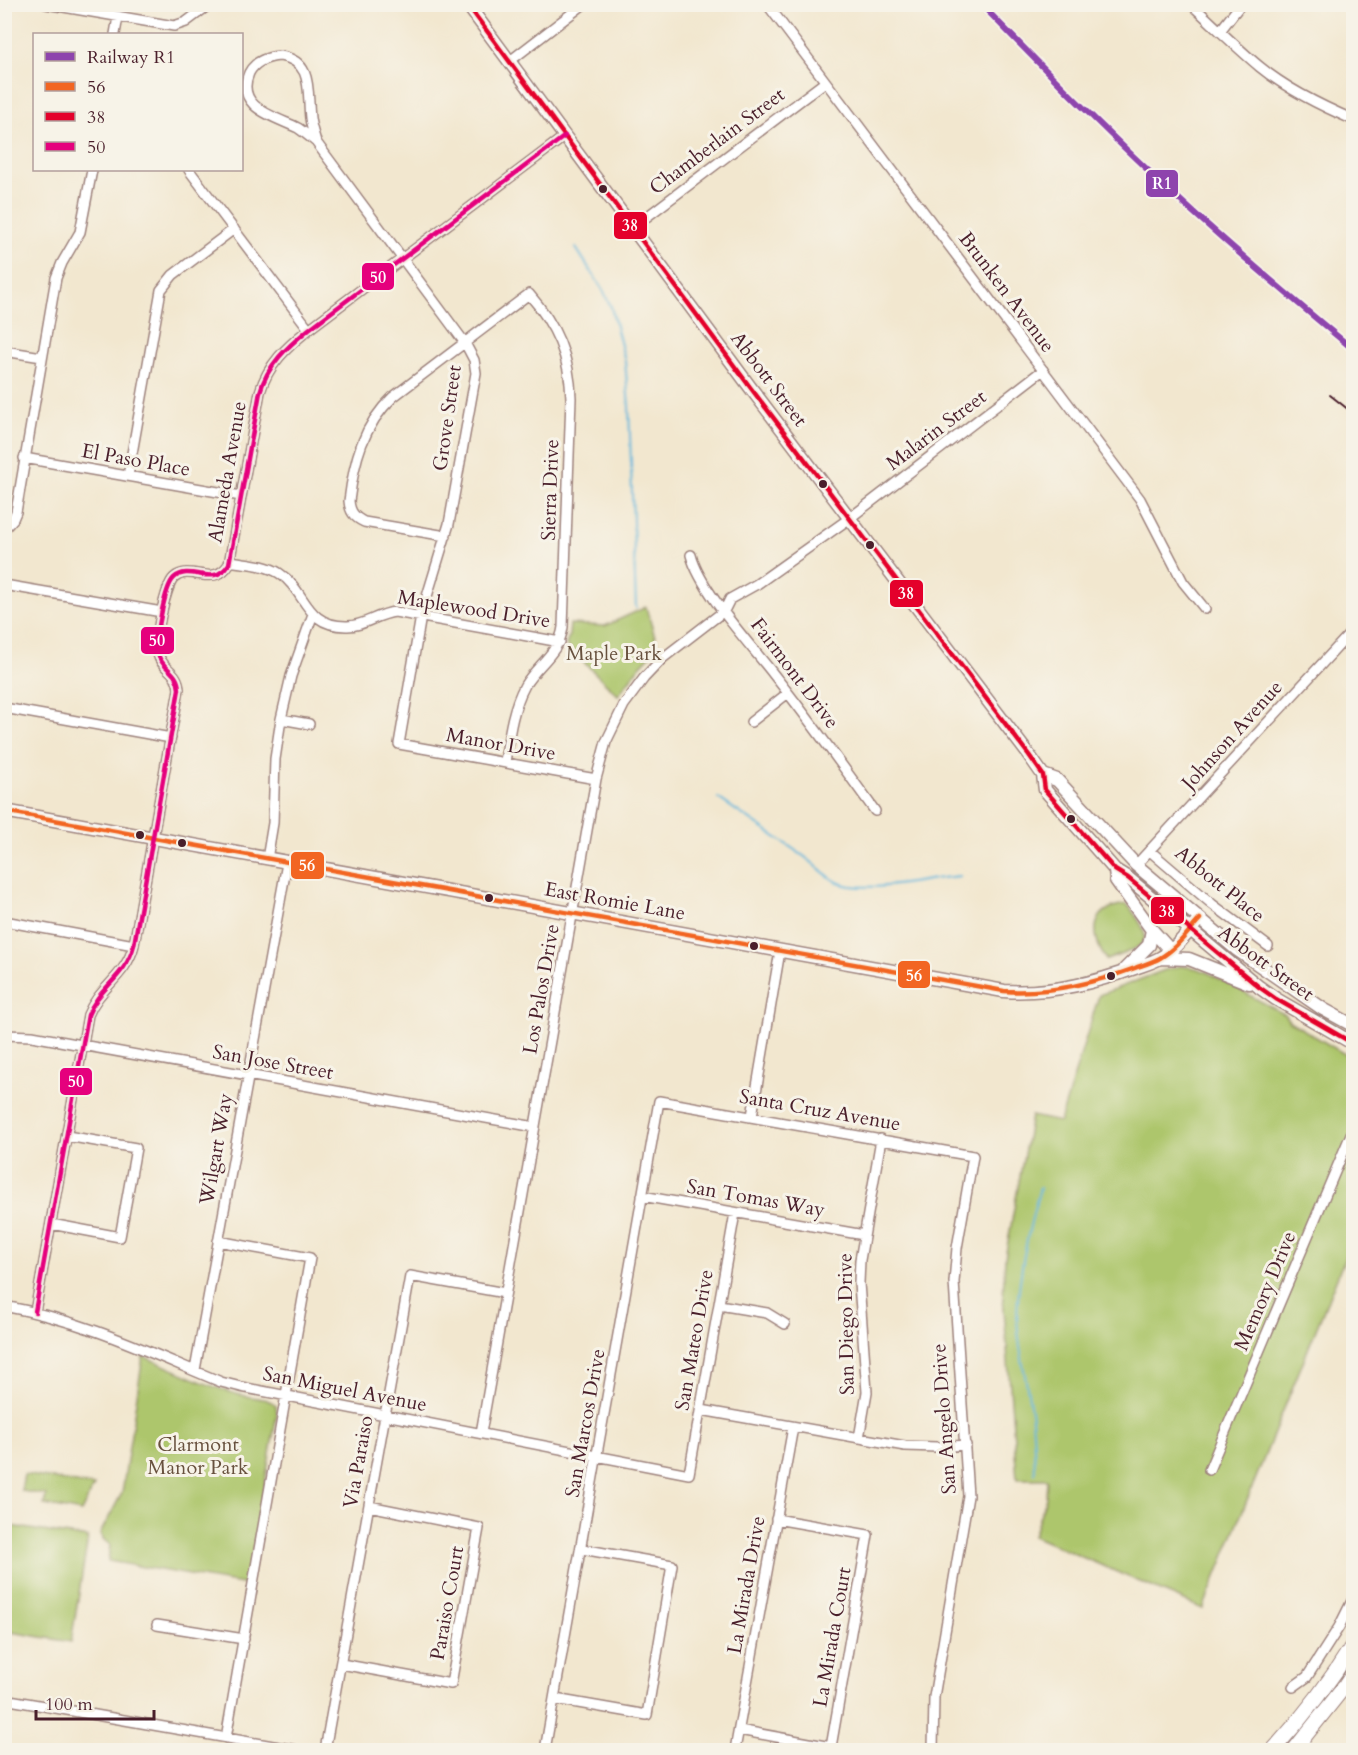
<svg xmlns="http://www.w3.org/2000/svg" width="1358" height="1755" viewBox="0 0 1358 1755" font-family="Cardo,serif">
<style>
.green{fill:#adc66c;stroke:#7c724c;stroke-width:1.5}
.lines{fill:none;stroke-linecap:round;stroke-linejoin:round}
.stream{stroke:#5fb5dc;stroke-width:2}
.minor-casing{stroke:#9e837d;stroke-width:12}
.major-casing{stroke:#9e837d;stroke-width:15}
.highway-casing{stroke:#9e837d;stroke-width:16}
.minor{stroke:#fff;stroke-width:9}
.major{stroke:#fff;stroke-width:12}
.highway{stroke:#fff;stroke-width:14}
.rail{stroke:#4a1f2b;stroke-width:2}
.bus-1-casing{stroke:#f7f3e8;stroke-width:9}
.bus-2-casing{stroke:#f7f3e8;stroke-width:9}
.bus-3-casing{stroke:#f7f3e8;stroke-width:9}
.bus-1{stroke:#f26522;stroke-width:4.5}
.bus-2{stroke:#e4002b;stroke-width:4.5}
.bus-3{stroke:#e5007d;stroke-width:4.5}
.rail-1-casing{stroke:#f7f3e8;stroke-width:10}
.rail-1{stroke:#8e44ad;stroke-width:6}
.bus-dot{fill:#4a1f2b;stroke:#f7f3e8;stroke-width:2}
.labels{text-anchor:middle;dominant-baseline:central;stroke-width:6;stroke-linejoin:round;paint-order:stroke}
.street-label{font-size:20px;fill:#4a1f2b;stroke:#f7f3e8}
.park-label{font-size:20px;fill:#68513e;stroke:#f7f3e8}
.line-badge{stroke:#f7f3e8;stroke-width:2}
.badge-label{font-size:16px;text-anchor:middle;font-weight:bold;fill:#fff}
</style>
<rect width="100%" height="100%" fill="#f7f3e8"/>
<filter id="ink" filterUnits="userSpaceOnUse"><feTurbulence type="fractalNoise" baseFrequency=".0167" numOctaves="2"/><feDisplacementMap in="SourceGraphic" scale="12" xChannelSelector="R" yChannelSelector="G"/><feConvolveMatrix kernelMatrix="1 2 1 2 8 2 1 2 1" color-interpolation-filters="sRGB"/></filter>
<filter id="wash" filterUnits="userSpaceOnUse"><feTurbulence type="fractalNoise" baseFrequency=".008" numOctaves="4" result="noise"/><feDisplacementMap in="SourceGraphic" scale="24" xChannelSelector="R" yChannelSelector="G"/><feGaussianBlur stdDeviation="1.35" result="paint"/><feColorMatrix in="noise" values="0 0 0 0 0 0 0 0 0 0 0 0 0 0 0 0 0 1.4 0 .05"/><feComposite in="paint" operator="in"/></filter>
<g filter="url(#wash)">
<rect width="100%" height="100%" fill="#f2e7cf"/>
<path class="green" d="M646 607 658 647 640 666 618 695 566 645 569 636 570 624 605 626Z
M1127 904C1157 943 1148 945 1106 960 1090 934 1090 908 1127 904Z
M1180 966 1195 968 1207 972 1284 1014 1289 1021 1353 1059V1238L1203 1609 1033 1536 1046 1498 1047 1479H1017L1003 1296 1005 1258 1031 1116 1060 1122 1099 995 1165 970Z
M143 1356C176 1370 210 1388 245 1396 255 1398 268 1398 276 1405L277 1414 247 1585 108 1561 110 1545 103 1539 100 1534 122 1493Z
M24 1474 94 1486 81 1512 44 1505 46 1495 21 1491Z
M4 1525 88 1538 71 1642 5 1631Z"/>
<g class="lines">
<path class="stream" d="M576 248 603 290 611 307 625 361 629 407 636 608
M718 798C747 818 776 837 805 857 819 867 832 884 851 886 888 890 923 879 960 876
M1035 1473C1034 1451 1034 1427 1030 1405 1026 1375 1017 1344 1017 1314 1019 1271 1028 1230 1040 1188"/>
</g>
</g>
<g filter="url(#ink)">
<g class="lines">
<g class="minor-casing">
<path id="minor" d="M46 4 174 26 186 22 210 4
M767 4 1140 499 1183 582 1205 609
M1191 4C1214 25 1237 48 1260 67 1288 90 1321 106 1354 120
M1220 31 1241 4
M115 34 118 17
M280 56C314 61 307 92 310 118 311 127 314 134 316 142 310 137 304 132 298 128 276 117 234 108 249 73 255 61 267 57 280 56Z
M510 61 584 4
M316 142 465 343 474 360 476 373 449 524 421 616 399 744 596 779
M189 170 309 329
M632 228 825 82
M4 351 42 357
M24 458 241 496
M128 476 161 290 173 275 234 229
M4 529 13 519 16 512 56 278 62 263 80 232 92 170
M446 536 364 522C354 517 350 512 349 501 354 461 363 425 393 397L529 294C556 325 570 357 571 398L563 627C560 652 537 665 525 685 512 709 509 736 505 762
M691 555C700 590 750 644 774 675 809 719 842 765 875 811
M230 561C246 564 265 564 279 573 307 591 304 626 346 626 363 627 377 614 395 612L560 642
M4 585 162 612
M4 708 171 738
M281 719 309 724
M751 722 788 693
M1150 851 1212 904 1268 946
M267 859 273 823 275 759 281 719 291 676 313 614
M1136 865 1354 629
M4 921 134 945
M4 1035 32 1036 535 1127
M752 1116 780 951
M642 1196 864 1235
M51 1224 120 1237 136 1148 67 1136
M218 1241 310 1258 226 1738
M719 1305 767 1313 785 1324
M4 1306C85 1321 146 1351 221 1382L241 1387 689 1474 735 1213
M35 1312 88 1015C99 987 126 977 134 945L179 689C178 670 162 670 158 654 154 642 165 586 174 578 191 563 213 589 229 564L260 392C268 364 287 347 309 329L565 136
M195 1370 287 863
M701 1410 905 1446 937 1447 966 1445
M481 1433 596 779 606 742 624 705 644 678 663 658 724 611 730 599 757 584 850 518 1043 370
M859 1438 867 1392 859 1283 860 1260 881 1139
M1209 1470 1354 1127
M157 1625 244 1639
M341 1664 451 1684 479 1528 369 1506
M1293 1687 1307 1677 1339 1627 1354 1597
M4 1699 296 1750
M555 1699 647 1715 672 1565 582 1549
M739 1730 831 1747 868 1535 776 1519
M325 1750 410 1276 505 1293
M545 1750 659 1101 973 1156 957 1248 954 1282 968 1496 934 1697 933 1750
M735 1750 793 1427"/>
</g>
<g class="major-casing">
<path id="major" d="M467 4 750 387 1029 755 1043 775 1045 790 1115 870 1128 878 1259 987 1276 999 1354 1044
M1043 775 1057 780 1136 865 1236 949 1323 1009 1354 1026
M4 811 1004 991C1049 994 1092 984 1135 968 1143 965 1153 962 1160 958 1176 949 1188 932 1200 919
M1115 870 1116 880 1152 930 1170 950
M1161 958 1189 959 1249 983
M1125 969 1149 945 1152 930"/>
</g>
<g class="highway-casing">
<path id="highway" d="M1273 1750C1304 1716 1330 1682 1354 1643
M1294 1750 1345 1686 1354 1672"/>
</g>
<use href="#minor" class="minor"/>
<use href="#major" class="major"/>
<use href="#highway" class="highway"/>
<path class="rail" d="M1330 395 1354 414"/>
<g class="bus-1-casing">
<path id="bus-1" d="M4 811 1004 991C1049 994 1092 984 1135 968 1143 965 1153 962 1160 958 1176 949 1188 932 1200 919"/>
</g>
<g class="bus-2-casing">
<path id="bus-2" d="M467 4 750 387 1029 755 1043 775 1045 790 1115 870 1128 878 1259 987 1276 999 1354 1044"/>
</g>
<g class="bus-3-casing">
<path id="bus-3" d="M35 1312 88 1015C99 987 126 977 134 945L179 689C178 670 162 670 158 654 154 642 165 586 174 578 191 563 213 589 229 564L260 392C268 364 287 347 309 329L565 136"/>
</g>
<use href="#bus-1" class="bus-1"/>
<use href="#bus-2" class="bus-2"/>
<use href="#bus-3" class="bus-3"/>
<g class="rail-1-casing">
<path id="rail-1" d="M981 4C1042 67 1103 129 1167 188 1227 244 1290 297 1354 350"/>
</g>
<use href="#rail-1" class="rail-1"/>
</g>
</g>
<g class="bus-dot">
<circle cx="603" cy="189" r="5"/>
<circle cx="823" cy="484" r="5"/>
<circle cx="870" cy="545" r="5"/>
<circle cx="1071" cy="819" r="5"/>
<circle cx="140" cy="835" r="5"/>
<circle cx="182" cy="843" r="5"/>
<circle cx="489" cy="898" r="5"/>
<circle cx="754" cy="946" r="5"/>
<circle cx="1111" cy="976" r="5"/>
</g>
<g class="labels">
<g class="street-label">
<text transform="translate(717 141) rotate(-37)">Chamberlain Street</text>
<text transform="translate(1007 292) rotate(53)">Brunken Avenue</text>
<text transform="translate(769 379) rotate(53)">Abbott Street</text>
<text transform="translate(447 418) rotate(-82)">Grove Street</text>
<text transform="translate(936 430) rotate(-37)">Malarin Street</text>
<text transform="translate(136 460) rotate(10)">El Paso Place</text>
<text transform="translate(227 472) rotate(-80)">Alameda Avenue</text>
<text transform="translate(550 490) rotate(-88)">Sierra Drive</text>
<text transform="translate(474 609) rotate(9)">Maplewood Drive</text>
<text transform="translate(795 673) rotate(53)">Fairmont Drive</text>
<text transform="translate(1232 735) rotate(-48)">Johnson Avenue</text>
<text transform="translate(501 744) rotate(10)">Manor Drive</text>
<text transform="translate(1220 884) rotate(39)">Abbott Place</text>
<text transform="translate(615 901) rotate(10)">East Romie Lane</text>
<text transform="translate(1266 963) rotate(36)">Abbott Street</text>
<text transform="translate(541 989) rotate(-80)">Los Palos Drive</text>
<text transform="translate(273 1062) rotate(10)">San Jose Street</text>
<text transform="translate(820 1110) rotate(10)">Santa Cruz Avenue</text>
<text transform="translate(216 1149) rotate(-80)">Wilgart Way</text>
<text transform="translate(756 1198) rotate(10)">San Tomas Way</text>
<text transform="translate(1265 1291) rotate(-67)">Memory Drive</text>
<text transform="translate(846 1324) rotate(-91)">San Diego Drive</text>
<text transform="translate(694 1340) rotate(-80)">San Mateo Drive</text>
<text transform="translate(345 1389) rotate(11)">San Miguel Avenue</text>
<text transform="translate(944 1419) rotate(-94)">San Angelo Drive</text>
<text transform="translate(585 1423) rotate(-80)">San Marcos Drive</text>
<text transform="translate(358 1462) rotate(-80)">Via Paraiso</text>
<text transform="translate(746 1585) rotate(-80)">La Mirada Drive</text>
<text transform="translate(447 1603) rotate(-80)">Paraiso Court</text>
<text transform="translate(832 1637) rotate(-80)">La Mirada Court</text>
</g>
<g class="park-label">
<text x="614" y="653">Maple Park</text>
<text x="198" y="1444">Clarmont<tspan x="198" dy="23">Manor Park</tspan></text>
</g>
</g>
<g class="line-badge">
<rect x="1145" y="169" width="34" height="29" rx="6" fill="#8e44ad"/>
<rect x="613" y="211" width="35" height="29" rx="6" fill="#e4002b"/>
<rect x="361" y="262" width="34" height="29" rx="6" fill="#e5007d"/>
<rect x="889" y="579" width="35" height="29" rx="6" fill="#e4002b"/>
<rect x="140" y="626" width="35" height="29" rx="6" fill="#e5007d"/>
<rect x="290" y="851" width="35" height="29" rx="6" fill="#f26522"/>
<rect x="1150" y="896" width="35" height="29" rx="6" fill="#e4002b"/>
<rect x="897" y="960" width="34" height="29" rx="6" fill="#f26522"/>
<rect x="59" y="1067" width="34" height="29" rx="6" fill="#e5007d"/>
</g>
<g class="badge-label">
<text x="1162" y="189">R1</text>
<text x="630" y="231">38</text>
<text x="378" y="283">50</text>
<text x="906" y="599">38</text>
<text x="157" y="646">50</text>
<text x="307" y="871">56</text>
<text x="1167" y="917">38</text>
<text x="914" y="981">56</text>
<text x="76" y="1087">50</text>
</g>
<rect width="1358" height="1755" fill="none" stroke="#f7f3e8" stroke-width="24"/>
<rect x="33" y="33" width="210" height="138" fill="#f7f3e8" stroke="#b29e9c" stroke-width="1.5"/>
<rect x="45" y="52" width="30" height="9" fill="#8e44ad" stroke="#b29e9c" stroke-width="1.5"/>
<text x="87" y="63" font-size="18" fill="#4a1f2b">Railway R1</text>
<rect x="45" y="82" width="30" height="9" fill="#f26522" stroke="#b29e9c" stroke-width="1.5"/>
<text x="87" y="93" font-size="18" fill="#4a1f2b">56</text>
<rect x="45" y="112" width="30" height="9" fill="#e4002b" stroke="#b29e9c" stroke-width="1.5"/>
<text x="87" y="123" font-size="18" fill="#4a1f2b">38</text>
<rect x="45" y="142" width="30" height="9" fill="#e5007d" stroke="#b29e9c" stroke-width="1.5"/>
<text x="87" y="153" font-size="18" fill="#4a1f2b">50</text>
<path d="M36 1710v9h118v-9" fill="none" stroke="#4a1f2b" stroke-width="3"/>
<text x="45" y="1710" font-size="18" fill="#4a1f2b" stroke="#f7f3e8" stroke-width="4.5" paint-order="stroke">100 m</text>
</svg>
